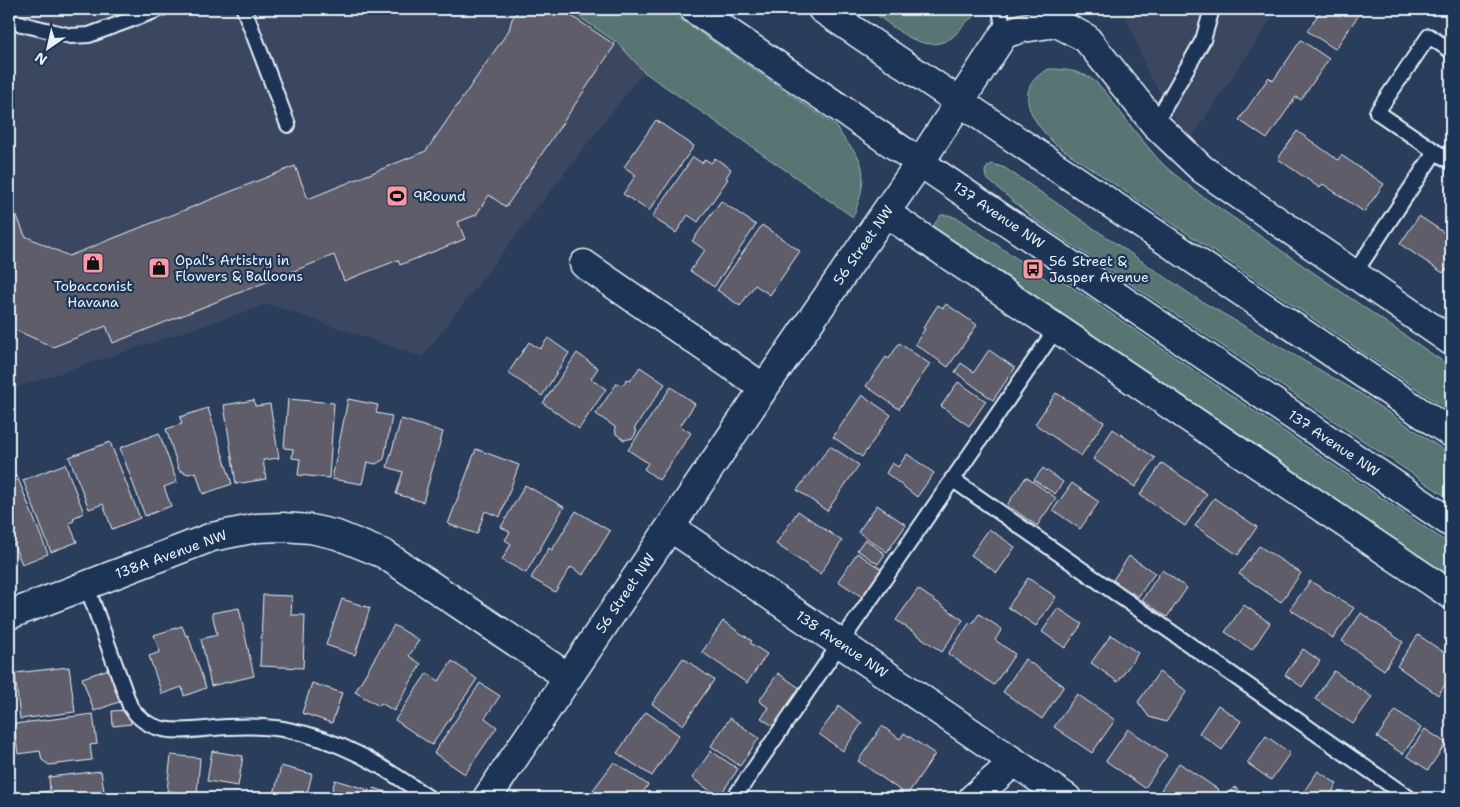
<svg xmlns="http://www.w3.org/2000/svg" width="1460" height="807" viewBox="0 0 1460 807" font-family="'Shantell Sans',sans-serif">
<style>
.built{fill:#3a4760}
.green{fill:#567573;stroke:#9fb3b6}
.building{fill:#605d6b;stroke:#e8f1f8}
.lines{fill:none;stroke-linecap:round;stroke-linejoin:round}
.lane-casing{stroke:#e8f1f8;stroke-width:18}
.street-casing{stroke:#e8f1f8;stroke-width:31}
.secondary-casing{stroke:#e8f1f8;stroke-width:31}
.lane{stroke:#1d3557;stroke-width:14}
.street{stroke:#1d3557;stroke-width:28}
.secondary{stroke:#1d3557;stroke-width:28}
.labels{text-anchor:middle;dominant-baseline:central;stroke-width:4.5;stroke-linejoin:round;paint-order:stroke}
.poi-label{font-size:14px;fill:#e8f1f8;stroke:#1d3557;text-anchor:start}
.street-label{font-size:14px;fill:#e8f1f8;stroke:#1d3557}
</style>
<rect width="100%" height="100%" fill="#2a3d5b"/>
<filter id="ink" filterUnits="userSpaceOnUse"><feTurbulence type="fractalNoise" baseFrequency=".02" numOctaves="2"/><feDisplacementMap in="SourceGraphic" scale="10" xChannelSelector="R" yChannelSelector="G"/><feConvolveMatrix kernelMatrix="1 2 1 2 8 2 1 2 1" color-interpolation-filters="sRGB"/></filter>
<g filter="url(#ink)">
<path class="built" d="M9 9H593L657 54 422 357 268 304 9 390Z
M1119 9H1278L1189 142 1148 73 1126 17Z"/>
<path class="green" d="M568 9H666L836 126C841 136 847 142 854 151 870 170 861 197 853 217L644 72 619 44Z
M869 9H974V17C964 21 960 32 951 38 922 57 892 25 869 9Z
M1049 69C1094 69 1100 85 1124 117 1135 132 1147 146 1158 159 1169 171 1184 181 1196 192L1451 367V412L1055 144C1032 122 1010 88 1049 69Z
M993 164 1005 168 1196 298 1361 394 1451 455V500L1034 219 986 178 985 171 988 166Z
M941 215H949L961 220 1049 281 1054 275 1451 545V577L933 226Z"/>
<path class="building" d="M519 9H561L615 45 506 207 489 195 476 215 458 222 465 239 400 265 398 260 344 281 334 255 113 343 106 326 53 347 9 327V196L25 236 69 256 295 166 308 199 426 151 509 30 512 19Z
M1322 9H1363L1335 49 1307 31Z
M1301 40 1329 59 1301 100 1296 97 1267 139 1239 120 1269 77 1273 81Z
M656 120 694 146 649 211 623 194 636 175 624 167Z
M1297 131 1338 160 1341 155 1384 184 1364 212 1323 184 1320 188 1278 159Z
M693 157 702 163 705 159 711 163 715 158 731 169 726 178 728 179 698 222 688 215 676 233 652 217Z
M721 201 756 225 714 287 690 271 705 250 692 241Z
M1419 216 1451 237V273L1446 269 1443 273 1400 244Z
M762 225 800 251 770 295 755 285 740 306 717 290Z
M946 304 977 325 948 367 915 344 925 329 923 328 938 305 943 308Z
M548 338 569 353 542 396 508 373 529 342 540 349Z
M899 343 930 364 899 409 866 386 886 357 889 359Z
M989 350 1015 368 993 400 955 372 961 363 974 372Z
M577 353 598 368 591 379 606 389 579 429 543 403Z
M640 367 665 384 634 429 637 431 633 438 624 440 616 434 615 427 596 414 617 383 622 386 627 379 630 381Z
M958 382 986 401 969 426 941 406Z
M671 387 695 404 680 426 691 433 659 480 644 469 648 463 628 450Z
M1056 393 1104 422 1081 456 1035 424Z
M862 395 891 415 862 457 833 437Z
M288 399 334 403 329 478 298 475 300 459 292 458 293 449 284 448Z
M348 399 378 405 376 413 392 416 384 459 376 464 367 462 362 484 332 479Z
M254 400 255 406 270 404 279 458 263 460 266 479 236 484 224 405Z
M208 408 232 484 203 494 196 472 188 474 179 470 166 429 182 424 180 417Z
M401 419 443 432 423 502 396 494 403 472 387 467Z
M1113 429 1155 458 1135 487 1093 459Z
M159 433 177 482 164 487 171 506 145 516 120 448Z
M110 442 140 518 112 529 103 504 89 509 69 457Z
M830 446 859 465 827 511 797 490Z
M476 449 519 465 500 517 485 511 477 534 448 524Z
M907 454 934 473 917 497 886 473 892 463 898 467Z
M1162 463 1207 494 1185 526 1140 495Z
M65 464 84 513 73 518 74 521 69 523 77 542 51 552 23 480Z
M1043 468 1063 482 1055 494 1034 480Z
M17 476 48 554 22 564 11 539 9 540V479Z
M1026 477 1056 498 1037 526 1007 505Z
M1072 483 1099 502 1080 529 1053 510Z
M525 485 564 507 526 573 502 560 511 544 505 540 510 532 501 527Z
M1214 498 1257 527 1238 555 1195 526Z
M877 505 906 525 887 552 858 532Z
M576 511 610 531 583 575 571 567 555 592 531 578 549 548 552 550Z
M798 511 842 541 820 574 776 544Z
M989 529 1015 547 997 573 971 555Z
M865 539 885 554 878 564 857 550Z
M1259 546 1301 573 1281 602 1239 574Z
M857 553 881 569 862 597 838 581Z
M1129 556 1155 573 1138 597 1113 580Z
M1162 570 1187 588 1167 617 1142 600Z
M1028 578 1056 597 1036 626 1008 607Z
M1310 581 1354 608 1333 638 1290 609Z
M918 589 963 620 942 652 896 620Z
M263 595 292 596 291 615H305L303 668 260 666Z
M342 599 370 608 355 655 326 645Z
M1244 605 1270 623 1252 650 1225 632Z
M239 608 254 676 211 686 201 639 217 635 212 613Z
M1058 608 1082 624 1065 648 1042 632Z
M1361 613 1403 642 1384 670 1342 641Z
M979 614 1002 629 995 640 1015 654 994 685 948 654 970 622 972 624Z
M723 621 752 641 750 643 767 654 747 683 702 652Z
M394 625 419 640 409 656 421 664 394 711 381 703 379 706 355 692Z
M182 626 186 636 188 635 206 688 184 696 182 687 162 694 149 656 160 652 154 635Z
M1111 635 1138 653 1118 682 1091 663Z
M1418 635 1451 657V676L1438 695 1397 666Z
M1303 649 1320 661 1302 687 1285 675Z
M683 658 714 680 683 725 652 704Z
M1025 659 1064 686 1042 719 1003 692Z
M452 661 477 679 432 745 395 720 427 673 439 681Z
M69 667 75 712 20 719 15 673Z
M115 667 127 699 94 711 82 678Z
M1334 671 1372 697 1353 724 1315 699Z
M1159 672 1187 691 1166 722 1149 717 1138 702Z
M778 673 801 689 773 726 761 718 769 708 759 701Z
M312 683 342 693 332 723 302 713Z
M480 683 500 696 485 718 497 727 465 774 434 753Z
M1077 694 1115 720 1092 753 1054 727Z
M1218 705 1241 721 1222 750 1199 733Z
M839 706 862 723 843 751 819 734Z
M129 710 131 724 113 726 112 711Z
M1396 710 1421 728 1403 754 1377 737Z
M646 712 679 735 652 776 617 753Z
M93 714 97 744 90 745 92 760 49 765 42 760 40 751 18 754 14 724Z
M730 718 759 738 740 766 711 746Z
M882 726 900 739 904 733 935 754 907 795 858 761Z
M1128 729 1167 755 1145 788 1106 761Z
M1425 729 1446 743 1428 770 1407 756Z
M1266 736 1290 753 1271 780 1247 763Z
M212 751 243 756 238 786 207 781Z
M711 751 738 769 719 797 692 778Z
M171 755 200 758 197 794 167 791Z
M614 762 648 785 639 798H587Z
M1179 763 1219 790 1217 793 1221 795 1219 798H1160L1157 796Z
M281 766 312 774 306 798H273Z
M101 771 105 798H31V793L50 791 49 777Z
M1318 771 1337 784 1328 798H1308L1302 794Z
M335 780 369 790 366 798H330Z
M1234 787 1250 798H1226Z
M374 788 402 797V798H371Z"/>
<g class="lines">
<g class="lane-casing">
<path id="lane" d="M244 9 288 125
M1000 9 1004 34
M9 21 71 36 89 35 160 9
M1451 51 1429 36 1377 112 1451 162
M1155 124 1203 40 1212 9
M1354 274 1435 152
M952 479 1409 798
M86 584 130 706C152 741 192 729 227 727 245 726 265 726 283 729 343 740 381 765 429 798
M734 798 1056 329"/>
</g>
<g class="street-casing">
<path id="street" d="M886 213 1451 595
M584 264 764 388
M670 527 1067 798
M9 615 212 537 257 528 282 527 311 529 337 535 384 554 568 677
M487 798 764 388 921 161 1004 34 1023 28 1057 23 1086 38 1155 124 1202 169 1451 341
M973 798 1014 762"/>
</g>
<g class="secondary-casing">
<path id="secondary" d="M694 9 1451 523
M822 9 1451 433"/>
</g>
<use href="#lane" class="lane"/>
<use href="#street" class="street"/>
<use href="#secondary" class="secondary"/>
</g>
</g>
<defs>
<g id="stadium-square" transform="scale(1.125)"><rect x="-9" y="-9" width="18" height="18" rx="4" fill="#ff9aa2" stroke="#1d3557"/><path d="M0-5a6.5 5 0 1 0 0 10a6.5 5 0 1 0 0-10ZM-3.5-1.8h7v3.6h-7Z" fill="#111"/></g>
<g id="shop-square" transform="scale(1.125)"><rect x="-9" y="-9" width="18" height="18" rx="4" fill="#ff9aa2" stroke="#1d3557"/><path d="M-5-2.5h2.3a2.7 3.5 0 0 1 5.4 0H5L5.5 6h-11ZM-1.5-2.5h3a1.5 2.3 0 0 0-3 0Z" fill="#111"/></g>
<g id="bus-square" transform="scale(1.125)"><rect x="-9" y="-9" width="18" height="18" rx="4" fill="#ff9aa2" stroke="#1d3557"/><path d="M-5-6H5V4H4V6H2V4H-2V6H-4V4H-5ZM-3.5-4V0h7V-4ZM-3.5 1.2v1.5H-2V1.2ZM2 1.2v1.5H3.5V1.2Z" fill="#111"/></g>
</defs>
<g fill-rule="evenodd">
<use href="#stadium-square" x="397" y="196"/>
<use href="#shop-square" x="93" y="263"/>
<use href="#shop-square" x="159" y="268"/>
<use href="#bus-square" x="1033" y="269"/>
</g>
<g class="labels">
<g class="poi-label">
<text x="413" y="196">9Round</text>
<text x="175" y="260">Opal's Artistry in<tspan x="175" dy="16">Flowers &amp; Balloons</tspan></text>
<text x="1049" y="261">56 Street &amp;<tspan x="1049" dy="16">Jasper Avenue</tspan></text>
<text x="93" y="286" text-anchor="middle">Tobacconist<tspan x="93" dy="16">Havana</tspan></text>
</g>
<g class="street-label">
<text transform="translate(999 215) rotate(34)">137 Avenue NW</text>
<text transform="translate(863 245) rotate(-55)">56 Street NW</text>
<text transform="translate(1334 443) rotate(34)">137 Avenue NW</text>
<text transform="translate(171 554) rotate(-20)">138A Avenue NW</text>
<text transform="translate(625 593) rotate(-56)">56 Street NW</text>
<text transform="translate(842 644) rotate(34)">138 Avenue NW</text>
</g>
</g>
<rect width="1460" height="807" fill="none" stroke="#1d3557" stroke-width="30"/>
<rect x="15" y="15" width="1430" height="777" fill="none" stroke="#e8f1f8" stroke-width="2" filter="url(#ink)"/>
<g transform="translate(48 48) rotate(214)" stroke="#1d3557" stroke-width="4" paint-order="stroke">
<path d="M0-4L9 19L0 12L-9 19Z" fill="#e8f1f8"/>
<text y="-8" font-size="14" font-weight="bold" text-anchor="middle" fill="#e8f1f8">N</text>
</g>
</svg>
